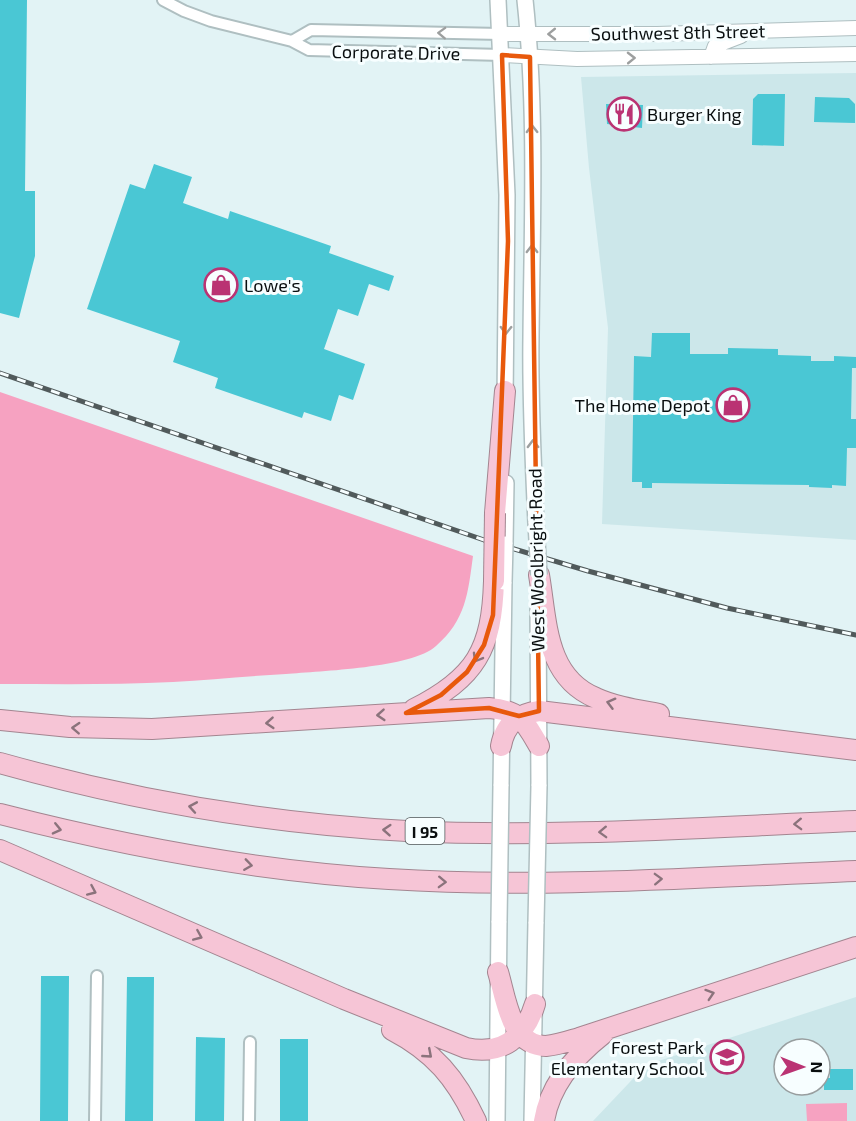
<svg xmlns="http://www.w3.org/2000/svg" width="856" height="1121" viewBox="0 0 856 1121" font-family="'Exo 2',sans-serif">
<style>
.built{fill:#cce7ea;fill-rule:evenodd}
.green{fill:#f6a2c1}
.building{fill:#4ac7d4}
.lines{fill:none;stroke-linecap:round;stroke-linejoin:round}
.minor-casing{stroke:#afbfc1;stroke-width:14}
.tertiary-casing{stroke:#afbfc1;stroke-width:16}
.secondary-casing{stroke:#afbfc1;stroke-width:18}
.motorway-casing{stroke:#a38590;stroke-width:22}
.minor{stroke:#fff;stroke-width:10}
.tertiary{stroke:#fff;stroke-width:14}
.secondary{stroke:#fff;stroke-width:15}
.motorway{stroke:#f6c5d6;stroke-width:20}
.rail-casing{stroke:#515a5b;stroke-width:5}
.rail{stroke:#f7feff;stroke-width:3;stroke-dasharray:9;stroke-linecap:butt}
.secondary-bridge-casing{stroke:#afbfc1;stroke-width:18;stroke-linecap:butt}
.motorway-bridge-casing{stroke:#a38590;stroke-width:22;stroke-linecap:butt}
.secondary-bridge{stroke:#fff;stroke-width:15}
.motorway-bridge{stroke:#f6c5d6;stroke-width:20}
.oneway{stroke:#9d9f9f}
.oneway2{stroke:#8b737c}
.marked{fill:none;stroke:#e8590c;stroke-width:4.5;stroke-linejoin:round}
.labels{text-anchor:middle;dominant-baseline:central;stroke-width:6;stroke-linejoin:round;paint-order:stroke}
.shield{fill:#f7feff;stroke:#505657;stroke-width:1.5}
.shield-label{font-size:16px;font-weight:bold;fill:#090e0f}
.street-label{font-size:18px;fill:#090e0f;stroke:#f7feff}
.poi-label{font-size:18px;fill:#090e0f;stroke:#f7feff;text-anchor:start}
</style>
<rect width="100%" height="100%" fill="#e2f3f5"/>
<path class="built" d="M856 73V540L602 524 608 328 589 168 581 77Z
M856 997V1121H593L646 1065ZM784 1049H820V1085H784Z"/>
<path class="green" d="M0 392 473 556C468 593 466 620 436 646 412 668 320 671 286 674 248 676 210 680 173 682 115 685 57 684 0 684Z
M847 1103V1121H807L806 1104Z"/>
<path class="building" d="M0 0H27L25 191H35V256L19 318 0 313Z
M758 94H785L784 146 752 145 753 99Z
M815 97 849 98 855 104V123L814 122Z
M606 104 643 105 642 128 607 124Z
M154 164 192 177 183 203 228 219 230 211 331 246 329 253 394 276 389 291 369 284 358 316 338 309 324 349 365 364 353 400 339 395 331 421 304 412 302 418 215 388 218 378 173 362 180 341 87 309 130 184 145 189Z
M652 333H690V354H728V348L778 349V355L811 356V361H834V356L856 357V368H852L851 419H856V448H847L846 486 832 485V488L809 487V485L652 483V488H642V482H632L634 356 651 357Z
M41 976H69L68 1121H40Z
M127 977H154L153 1121H125Z
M196 1037 225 1038 224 1121H195Z
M280 1039H308V1121H280Z
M830 1069H853V1090H824V1078H830Z"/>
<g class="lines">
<g class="minor-casing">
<path id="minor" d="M163 0 184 11 211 21 292 41 309 50 502 55
M292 41 311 30 501 34
M95 1121 97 976
M249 1121 250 1042"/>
</g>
<g class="tertiary-casing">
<path id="tertiary" d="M501 34H657L856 28
M502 55 577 59 856 54
M711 57 715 46 741 36"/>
</g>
<g class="secondary-casing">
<path id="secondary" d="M498 0 507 195 505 402
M525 0C537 112 532 224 531 337 530 399 533 461 536 523
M505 544 506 483
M538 609 539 786
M501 786 504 582
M497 1121 499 921
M532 1121 536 922"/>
</g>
<g class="motorway-casing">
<path id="motorway" d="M495 513 505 391
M539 575C547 621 545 677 596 698 616 707 638 710 659 714
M414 709C476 678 492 649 494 581
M0 720 70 727 152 729 489 708C520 710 525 722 539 746
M501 746C505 724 518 714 539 711L856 750
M0 763C132 800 269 824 407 831 556 838 706 827 856 821
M0 814C128 847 257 871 389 879 544 889 701 877 856 871
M0 850 344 999 466 1048C502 1056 525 1037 535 1004
M498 972C506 998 510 1046 546 1046 558 1045 569 1041 579 1038L856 947
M392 1030C434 1052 456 1078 476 1121
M544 1121C550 1084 575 1056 603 1034"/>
</g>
<use href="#minor" class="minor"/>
<use href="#tertiary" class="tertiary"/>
<use href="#secondary" class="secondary"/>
<use href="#motorway" class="motorway"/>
<g class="rail-casing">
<path id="rail" d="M0 373 484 540 588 571 727 608 856 635"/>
</g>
<use href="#rail" class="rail"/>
<g class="secondary-bridge-casing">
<path id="secondary-bridge" d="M536 523 539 575
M504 582 505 544
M499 921 501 786
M536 922 539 786"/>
</g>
<g class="motorway-bridge-casing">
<path id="motorway-bridge" d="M494 581 495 513"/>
</g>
<use href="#secondary-bridge" class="secondary-bridge"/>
<use href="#motorway-bridge" class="motorway-bridge"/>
</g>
<defs><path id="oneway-chevron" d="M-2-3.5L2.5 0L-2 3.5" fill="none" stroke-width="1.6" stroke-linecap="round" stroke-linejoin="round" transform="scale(1.5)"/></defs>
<g class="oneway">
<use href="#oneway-chevron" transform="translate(442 33) rotate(-178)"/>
<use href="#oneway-chevron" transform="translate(552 34) rotate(179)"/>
<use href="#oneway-chevron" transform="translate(631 58) rotate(-1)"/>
<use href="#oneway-chevron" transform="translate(532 129) rotate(-91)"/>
<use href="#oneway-chevron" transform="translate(532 249) rotate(-90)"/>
<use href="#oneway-chevron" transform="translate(506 330) rotate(91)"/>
<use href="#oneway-chevron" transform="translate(533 444) rotate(-91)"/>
</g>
<g class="oneway2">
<use href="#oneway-chevron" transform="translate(477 658) rotate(120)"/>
<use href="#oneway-chevron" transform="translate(611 703) rotate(-165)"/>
<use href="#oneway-chevron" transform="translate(381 715) rotate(176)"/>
<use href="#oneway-chevron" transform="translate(270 723) rotate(176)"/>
<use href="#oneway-chevron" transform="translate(76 728) rotate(-177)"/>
<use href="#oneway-chevron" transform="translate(193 807) rotate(-170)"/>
<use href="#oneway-chevron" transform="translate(798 824) rotate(178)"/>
<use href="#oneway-chevron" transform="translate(57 829) rotate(13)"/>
<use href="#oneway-chevron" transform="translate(387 830) rotate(-176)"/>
<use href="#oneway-chevron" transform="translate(603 832) rotate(178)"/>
<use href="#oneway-chevron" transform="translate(248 865) rotate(8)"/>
<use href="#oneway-chevron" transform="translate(658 879) rotate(-2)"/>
<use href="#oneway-chevron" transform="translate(442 882) rotate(2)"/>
<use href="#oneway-chevron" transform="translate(92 891) rotate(24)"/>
<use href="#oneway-chevron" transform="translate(198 936) rotate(23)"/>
<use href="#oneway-chevron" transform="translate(710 994) rotate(-18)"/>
<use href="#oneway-chevron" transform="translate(428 1054) rotate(41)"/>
</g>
<path class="marked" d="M502 55 530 57 539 711 519 716 489 708 406 713 441 695 467 672 484 645 493 615 508 241Z"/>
<defs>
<g id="restaurant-ring" transform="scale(1.725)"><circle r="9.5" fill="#f7feff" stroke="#ba3373" stroke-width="1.5"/><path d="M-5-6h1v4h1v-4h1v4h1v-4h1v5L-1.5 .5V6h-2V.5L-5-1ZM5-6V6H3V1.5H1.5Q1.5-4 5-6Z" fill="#ba3373"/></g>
<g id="shop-ring" transform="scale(1.725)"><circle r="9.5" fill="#f7feff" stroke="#ba3373" stroke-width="1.5"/><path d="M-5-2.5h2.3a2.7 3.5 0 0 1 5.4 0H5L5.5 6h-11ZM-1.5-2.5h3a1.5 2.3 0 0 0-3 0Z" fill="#ba3373"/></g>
<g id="school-ring" transform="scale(1.725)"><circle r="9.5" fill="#f7feff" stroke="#ba3373" stroke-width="1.5"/><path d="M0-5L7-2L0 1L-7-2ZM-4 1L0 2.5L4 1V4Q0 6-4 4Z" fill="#ba3373"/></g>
</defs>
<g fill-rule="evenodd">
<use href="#restaurant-ring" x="624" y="114"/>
<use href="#shop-ring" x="221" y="285"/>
<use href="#shop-ring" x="733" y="405"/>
<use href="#school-ring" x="727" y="1057"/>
</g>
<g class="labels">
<rect class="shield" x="405.5" y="818" width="39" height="26" rx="4.5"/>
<g class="shield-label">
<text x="425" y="831">I 95</text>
</g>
<g class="street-label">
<text transform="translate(678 32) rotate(-1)">Southwest 8th Street</text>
<text transform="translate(396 52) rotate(1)">Corporate Drive</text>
<text transform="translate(536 560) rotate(-91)">West Woolbright Road</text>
</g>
<g class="poi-label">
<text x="647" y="114">Burger King</text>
<text x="244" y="285">Lowe's</text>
<text x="710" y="405" text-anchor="end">The Home Depot</text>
<text x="704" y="1047" text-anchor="end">Forest Park<tspan x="704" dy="21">Elementary School</tspan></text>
</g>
</g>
<g transform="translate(802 1067) rotate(91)"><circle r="28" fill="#f7feff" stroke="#989e9f" stroke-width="1.5"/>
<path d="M0-4.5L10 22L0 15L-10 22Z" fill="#ba3373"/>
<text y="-9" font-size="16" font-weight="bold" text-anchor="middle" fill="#090e0f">N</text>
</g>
</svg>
